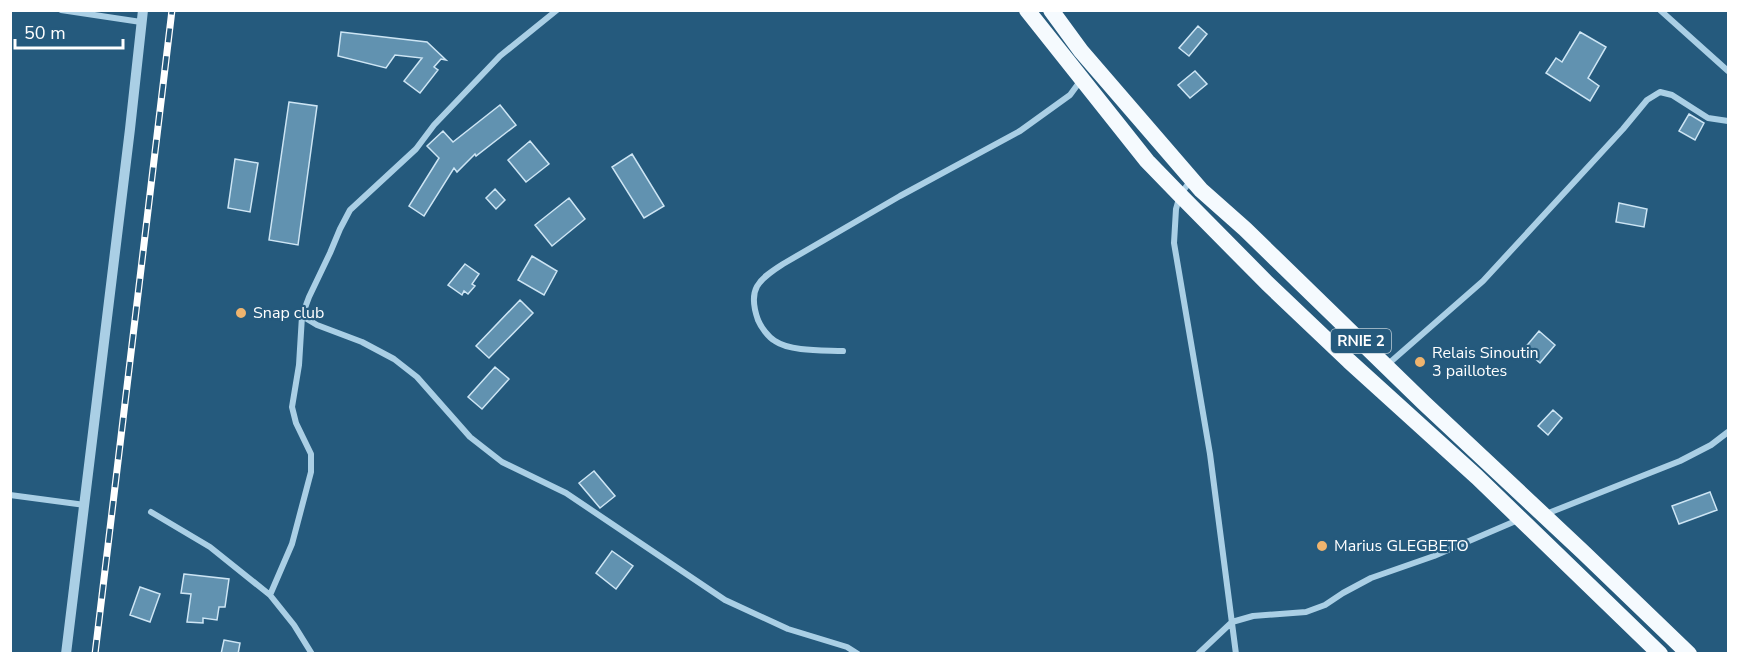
<svg xmlns="http://www.w3.org/2000/svg" width="1739" height="664" viewBox="0 0 1739 664" font-family="'Nunito Sans',sans-serif">
<style>
.building{fill:#6192b0;stroke:#cde5f4;stroke-width:1.5}
.lines{fill:none;stroke-linecap:round;stroke-linejoin:round}
.minor{stroke:#aacfe5;stroke-width:6}
.tertiary{stroke:#aacfe5;stroke-width:10}
.trunk{stroke:#f5fafe;stroke-width:16}
.rail-casing{stroke:#fff;stroke-width:7}
.rail{stroke:#255a7d;stroke-width:4.5;stroke-dasharray:14;stroke-linecap:butt}
.poi-dot{fill:#efb46e;stroke:#255a7d;stroke-width:2}
.labels{text-anchor:middle;dominant-baseline:central;stroke-width:4.5;stroke-linejoin:round;paint-order:stroke}
.shield{fill:#255a7d;stroke:#beced8;stroke-width:1.5}
.shield-label{font-size:15px;font-weight:bold;fill:#fff}
.poi-label{font-size:16px;fill:#fff;stroke:#255a7d;text-anchor:start}
</style>
<rect width="100%" height="100%" fill="#255a7d"/>
<path class="building" d="M1198 26 1207 34 1189 56 1179 48Z
M341 32 427 42 446 60 441 59 434 67 438 70 420 93 404 81 422 58 395 55 386 68 338 56Z
M1580 32 1606 47 1588 78 1599 86 1590 101 1546 73 1556 58 1562 62Z
M1195 71 1207 84 1190 98 1178 85Z
M289 102 317 106 298 245 269 240Z
M500 105 516 125 476 156 475 154 457 172 454 168 424 216 409 206 439 158 427 146 443 131 453 142Z
M1689 114 1704 123 1695 140 1679 131Z
M530 141 549 164 526 182 508 160Z
M632 154 664 206 644 218 612 167Z
M235 159 258 163 250 212 228 208Z
M495 189 505 200 496 209 486 198Z
M569 198 585 219 552 246 535 225Z
M1619 203 1647 209 1644 227 1616 222Z
M532 256 557 271 544 295 518 280Z
M465 264 479 274 472 284 475 286 468 294 464 291 462 295 448 285Z
M520 300 533 313 489 358 476 346Z
M1539 331 1555 345 1540 363 1524 349Z
M495 367 509 379 482 409 468 397Z
M1553 410 1562 418 1548 435 1538 426Z
M594 471 615 496 600 508 579 483Z
M1710 492 1717 510 1679 524 1672 506Z
M612 551 633 566 616 589 596 573Z
M184 574 229 579 225 607H219L217 620 203 618V623L187 622 191 594 181 593Z
M140 587 160 594 150 622 130 615Z
M224 640 240 643 238 654H221Z"/>
<g class="lines">
<path class="minor" d="M61 10 141 22
M1660 10 1728 71
M1191 180 1180 195 1176 209 1174 243 1210 454 1236 654
M302 316 317 325 362 342 394 359 417 377 470 437 502 462 566 493 725 600 788 629 847 647 858 654
M843 351C825 350 791 352 775 341 768 337 761 327 758 320 747 289 758 280 783 264L900 196 1020 131 1070 95 1081 80
M1387 365 1483 281 1623 129 1647 100 1660 92 1672 95 1708 118 1728 121
M10 495 85 505
M151 512 210 547 270 595 294 625 312 654
M1546 514 1680 461 1711 445 1728 432
M270 595 292 544 311 472V454L296 423 292 407 299 365 302 316 309 297 330 253 340 229 350 210 416 149 434 125 500 56 557 10
M1198 654 1232 622 1253 616 1306 612 1325 605 1343 593 1371 578 1434 556 1518 520"/>
<path class="tertiary" d="M66 654 130 129 143 10"/>
<path class="trunk" d="M1027 10 1147 161 1180 195 1267 283 1349 361 1477 477 1660 654
M1051 10 1081 51 1201 190 1245 229 1424 403 1583 552 1689 654"/>
<g class="rail-casing">
<path id="rail" d="M95 654 172 10"/>
</g>
<use href="#rail" class="rail"/>
</g>
<g class="poi-dot">
<circle cx="241" cy="313" r="6"/>
<circle cx="1420" cy="362" r="6"/>
<circle cx="1322" cy="546" r="6"/>
</g>
<g class="labels">
<rect class="shield" x="1331" y="329" width="60" height="24" rx="4.5"/>
<g class="shield-label">
<text x="1361" y="341">RNIE 2</text>
</g>
<g class="poi-label">
<text x="253" y="313">Snap club</text>
<text x="1432" y="353">Relais Sinoutin<tspan x="1432" dy="18">3 paillotes</tspan></text>
<text x="1334" y="546">Marius GLEGBETO</text>
</g>
</g>
<rect width="1739" height="664" fill="none" stroke="#ffffff" stroke-width="24"/>
<path d="M15 39v9h108v-9" fill="none" stroke="#ffffff" stroke-width="3"/>
<text x="24" y="39" font-size="18" fill="#ffffff" stroke="#255a7d" stroke-width="4.5" paint-order="stroke">50 m</text>
</svg>
